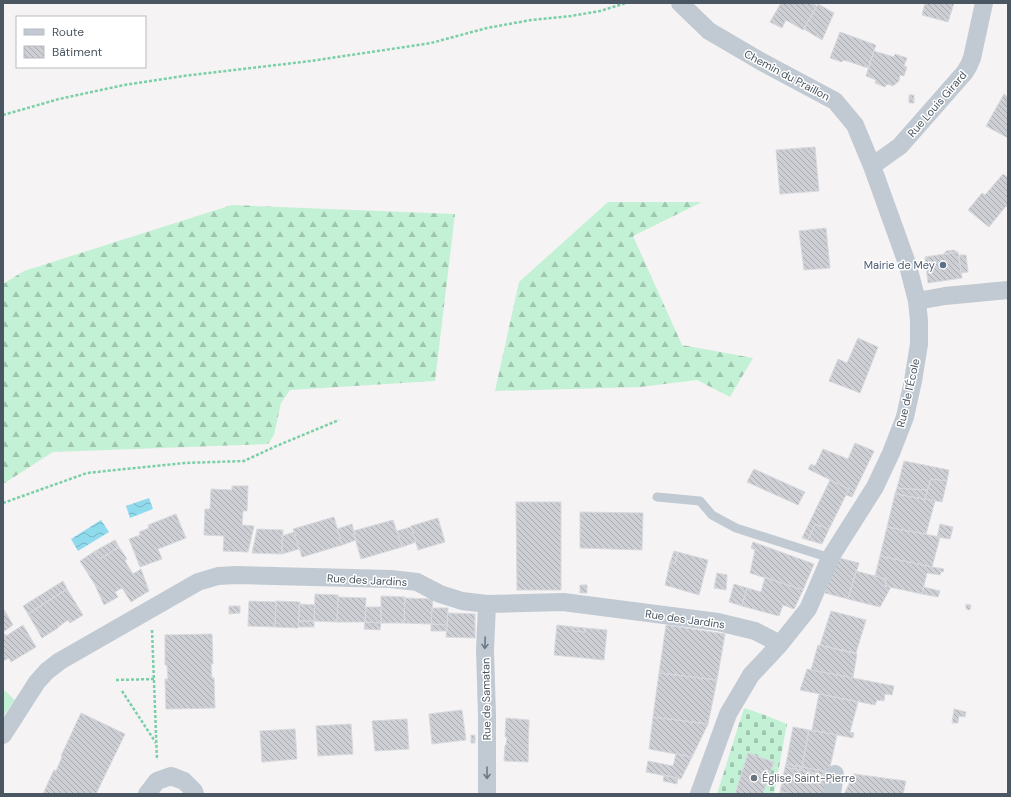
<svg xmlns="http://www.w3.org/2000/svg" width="1011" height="797" viewBox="0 0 1011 797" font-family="'DM Sans',sans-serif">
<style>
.grass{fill:#c3f1d5}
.forest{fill:url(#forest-firs)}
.cemetery{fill:url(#cemetery-stones)}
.water{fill:url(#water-waves)}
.building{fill:url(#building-back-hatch);stroke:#d7d9de}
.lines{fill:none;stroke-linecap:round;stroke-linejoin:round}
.path{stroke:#7ad0a6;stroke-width:2.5;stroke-dasharray:3 2;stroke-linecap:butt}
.lane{stroke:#c1cad2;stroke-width:9}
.street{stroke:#c1cad2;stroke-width:18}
.oneway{stroke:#6e7983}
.service-dot{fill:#5c6f8a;stroke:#fff;stroke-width:1.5}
.worship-dot{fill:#6b7280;stroke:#fff;stroke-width:1.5}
.labels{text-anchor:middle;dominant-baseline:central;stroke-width:3;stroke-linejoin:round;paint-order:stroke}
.street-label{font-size:11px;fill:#4a5661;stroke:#fff}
.service-label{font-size:11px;fill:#4e5e75;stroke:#fff;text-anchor:end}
.worship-label{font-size:11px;fill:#5b616d;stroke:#fff;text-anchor:start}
</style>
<defs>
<pattern id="forest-firs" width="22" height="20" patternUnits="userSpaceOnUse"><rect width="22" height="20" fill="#c3f1d5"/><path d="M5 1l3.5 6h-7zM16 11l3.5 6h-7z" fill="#a0c6b0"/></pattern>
<pattern id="cemetery-stones" width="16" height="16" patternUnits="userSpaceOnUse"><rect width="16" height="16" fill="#c3f1d5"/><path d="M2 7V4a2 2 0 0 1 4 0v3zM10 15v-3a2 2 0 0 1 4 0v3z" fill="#a0c6b0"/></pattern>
<pattern id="water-waves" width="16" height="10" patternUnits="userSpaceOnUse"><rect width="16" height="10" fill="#90daee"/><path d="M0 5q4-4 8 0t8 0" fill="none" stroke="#78b4c4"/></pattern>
<pattern id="building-back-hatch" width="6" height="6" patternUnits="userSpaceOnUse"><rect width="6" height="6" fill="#cdcfd5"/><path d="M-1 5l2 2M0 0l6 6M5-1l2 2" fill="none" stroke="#a8abb0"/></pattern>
</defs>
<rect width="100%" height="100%" fill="#f5f3f3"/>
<path class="grass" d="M4 690 15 700 4 715 3 714V691Z"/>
<path class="forest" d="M608 202H702L633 236 682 345 753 358 730 397 697 380 640 387 495 391 519 282Z
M232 205 455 214 435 381 290 390 281 403 274 435 268 444 53 452 3 484V284L24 271Z"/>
<path class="cemetery" d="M744 708 762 714 787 724 774 794H717Z"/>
<path class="water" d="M149 498 153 509 130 518 126 506Z
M101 520 109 532 78 551 71 539Z"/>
<path class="building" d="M781 3H812L817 6 803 30 786 20 782 28 770 22Z
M925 3H954L948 22 922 15Z
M818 4 834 13 822 40 804 29Z
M840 32 876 45 868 68 844 60 842 62 830 58Z
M874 51 894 57 895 54 907 58 904 66 907 67 904 76 900 75 899 81 893 86 887 84 885 87 875 83 876 80 866 76Z
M1004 94 1008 97V138L986 126Z
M909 95H914V103H909Z
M815 147 819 191 780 194 776 150Z
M1003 174 1008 178V208L1006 206 989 227 968 210 982 193 985 195Z
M826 228 830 268 804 270 799 231Z
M954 250 957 252 944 254 946 251Z
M958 252 962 278 928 283 925 257Z
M959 255H966L968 272 961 273Z
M858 338 878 347 860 393 829 381 838 359 847 363Z
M855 443 874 451 852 497 846 495 849 489 808 469 811 464 815 466 823 449 848 459Z
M904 461 949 470 947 481 931 479 927 490 897 488Z
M754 469 805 492 798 505 747 482Z
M931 479 947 481 942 502 925 499Z
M830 480 849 489 829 529 815 524 808 540 802 538Z
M232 486H248L247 511H243L242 525 254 526 248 552 223 551 224 536 204 535 205 509H210L211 489 232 490Z
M897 488 927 490 925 499 895 494Z
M895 494 935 501 926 534 887 527Z
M516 502H561V590H517Z
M580 512 643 513 642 550 580 548Z
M176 514 186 538 158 549 162 559 140 567 129 539 140 535 139 532 149 528 148 525Z
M334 517 342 545 302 557 293 529Z
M438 518 445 542 418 550 411 526Z
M393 520 402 547 361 559 353 531Z
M352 524 356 540 342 545 337 529Z
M815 524 829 529 822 544 808 540Z
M940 524 953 527 950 539 937 537Z
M411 527 416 542 402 547 397 531Z
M887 527 940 537 932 567 880 556Z
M257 529 283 530 282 554 252 553Z
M294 532 299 549 282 554V536Z
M115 540 119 547 100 559 95 551Z
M753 542 814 564 803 590 750 573 755 550 751 548Z
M119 547 127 559 125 561 133 574 141 569 149 591 131 602 122 588 115 592 118 597 104 605 95 585 80 561 95 551 100 559Z
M674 551 678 552 675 564 670 563Z
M678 552 708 560 699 595 665 585 670 563 675 564Z
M880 556 932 567 944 569 943 572H941L940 575 927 573 922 594 885 586 886 579 875 576Z
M835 557 859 563 848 599 825 593Z
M856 571 886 579 885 586 891 587 880 607 848 599Z
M717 573 727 575 726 590 714 588Z
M765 577 803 590 794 609 783 605 779 616 742 606 747 588 761 592Z
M63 581 67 589 28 614 23 606Z
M734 584 747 588 742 606 729 602Z
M580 585H587V593H580Z
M924 587 940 591 938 597 922 594Z
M67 589 83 615 70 623 68 620 58 627V628L42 638 28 614Z
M315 594 338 595 337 622 314 621Z
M381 596 405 597 404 623H381Z
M338 597 366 598 365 622H337Z
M405 598 433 599 431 624 404 623Z
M249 601 276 602 275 627 248 626Z
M276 601 300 602 298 628 275 627Z
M299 604 315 605 314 621H299Z
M966 604 971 605 970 610 966 609Z
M229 606H240V613L229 614Z
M366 607H381V623L365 622Z
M3 608 13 625 3 632Z
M432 608H448L447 625 431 624Z
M831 611 866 620 856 653 820 645Z
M448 613 475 614V638L446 637Z
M299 621H314V627H298Z
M365 622 381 623 380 630 364 629Z
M431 624 447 625V631H431Z
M23 625 36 647 11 662 9 658 3 661V632L6 636Z
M557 625 574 627 573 631 585 632V628L607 630 604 660 554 655Z
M666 625 725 634 717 680 659 673Z
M574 627 585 628V632L573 631Z
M212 634 213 664H211L212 678H214L215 708 166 709 165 679H168L167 665H165V635Z
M818 645 857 654 853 678 811 670Z
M807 669 894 686 892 695 885 694 884 701 877 700 875 705 800 690Z
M659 673 717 680 708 724 653 717Z
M819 694 858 702 850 732 854 733 853 738 812 730Z
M954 709 966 712 965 717 959 716 958 723H952Z
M462 710 466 740 432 744 429 714Z
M81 713 125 734 96 794H43L54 770 56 771 62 757 61 756Z
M653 717 708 724 692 757 649 749Z
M506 718 529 720 528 762 504 761 505 745H506L507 737H505Z
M407 719 409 749 375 751 372 721Z
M351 724 353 754 318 756 316 726Z
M793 727 809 730 802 767 786 764Z
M295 729 297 759 262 762 260 731Z
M809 730 837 735 829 772 802 767Z
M471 735H475V743H471Z
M748 753 774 762 763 794H735Z
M676 754 692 757 681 779 646 772 648 761 673 766Z
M786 764 802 767 801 770 785 767Z
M785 767 828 776 824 794H793L780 792Z
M802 767 829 772 828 776 801 770Z
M854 774 906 781 903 794H844Z
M664 775 678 778 677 784 663 781Z
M780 792 793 794H780Z"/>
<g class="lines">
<path class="path" d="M3 115 59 99 124 85 183 76 311 61 431 43 487 28 531 20 571 16 600 11 626 3
M3 503 87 473 184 463 244 461 274 447 339 420
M152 630 157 760
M116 680 154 679
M122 691 156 743"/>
<path class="lane" d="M657 497 700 501 712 515 736 528 830 558"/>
<path class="street" d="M680 3 709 31 762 62 835 101 855 125 872 166 908 266 917 301 919 321V344L913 381 905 417 891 453 875 487 830 558 808 609 780 644 751 675 728 714 699 794
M872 166 900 146 965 72 969 65 972 58 984 3
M917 301 945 296 1008 290
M487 604 485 650 487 715V794
M3 735 37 682 47 671 60 661 198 582 218 576 236 575 391 579 417 582 440 594 462 601 487 604 563 602 718 622 755 631 780 644
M147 794 157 781 171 776 184 781 194 791 195 794
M832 794 835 774"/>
</g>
<defs><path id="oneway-shaft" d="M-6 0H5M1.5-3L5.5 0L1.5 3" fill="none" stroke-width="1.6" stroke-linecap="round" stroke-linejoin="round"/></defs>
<g class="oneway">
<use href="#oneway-shaft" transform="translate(485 643) rotate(92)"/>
<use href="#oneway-shaft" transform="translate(487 773) rotate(90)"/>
</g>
<circle class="service-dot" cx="943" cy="265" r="4"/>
<circle class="worship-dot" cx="754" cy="778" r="4"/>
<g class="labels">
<g class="street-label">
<text transform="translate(787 75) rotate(28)">Chemin du Praillon</text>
<text transform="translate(937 104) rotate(-49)">Rue Louis Girard</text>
<text transform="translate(908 393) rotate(-77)">Rue de l'École</text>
<text transform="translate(367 580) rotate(3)">Rue des Jardins</text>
<text transform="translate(685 619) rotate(8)">Rue des Jardins</text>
<text transform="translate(486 699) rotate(-91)">Rue de Samatan</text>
</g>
<g class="service-label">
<text x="935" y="265">Mairie de Mey</text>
</g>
<g class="worship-label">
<text x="762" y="778">Église Saint-Pierre</text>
</g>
</g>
<rect width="1011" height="797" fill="none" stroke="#4a5661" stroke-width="8"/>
<rect x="16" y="16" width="130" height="52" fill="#ffffff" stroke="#b7bbc0"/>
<rect x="24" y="29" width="20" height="6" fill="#c1cad2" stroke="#b7bbc0"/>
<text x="52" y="36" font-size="12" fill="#4a5661">Route</text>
<rect x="24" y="46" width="20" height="12" fill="url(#building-back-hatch)" stroke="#b7bbc0"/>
<text x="52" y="56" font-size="12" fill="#4a5661">Bâtiment</text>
</svg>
